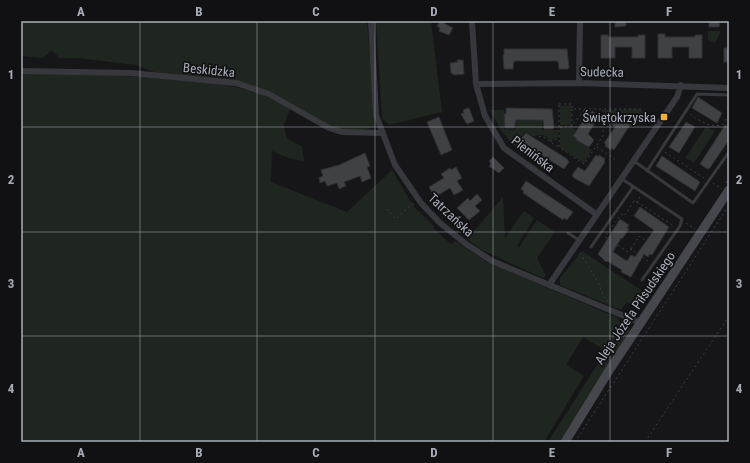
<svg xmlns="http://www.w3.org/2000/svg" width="750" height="463" viewBox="0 0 750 463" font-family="'Roboto Condensed',sans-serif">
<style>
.green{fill:#1e261f}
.building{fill:#404145;stroke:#303034}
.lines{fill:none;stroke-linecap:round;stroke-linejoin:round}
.path{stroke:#3d3f44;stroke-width:1;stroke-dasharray:2 3;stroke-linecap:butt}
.lane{stroke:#37383d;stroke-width:3}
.street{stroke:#37383d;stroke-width:6}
.secondary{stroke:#45474d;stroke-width:9}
.grid{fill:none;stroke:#a8adb8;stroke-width:1;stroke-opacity:0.55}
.poi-dot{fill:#f2b134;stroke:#111113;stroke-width:1.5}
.labels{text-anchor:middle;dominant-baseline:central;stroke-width:3.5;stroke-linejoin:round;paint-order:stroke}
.street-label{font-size:13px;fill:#a8adb8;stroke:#111113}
.poi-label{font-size:13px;fill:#a8adb8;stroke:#111113;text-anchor:end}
.neatline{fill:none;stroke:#a8adb8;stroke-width:1.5}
.grid-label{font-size:13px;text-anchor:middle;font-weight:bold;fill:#a8adb8}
</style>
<rect width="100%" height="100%" fill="#161618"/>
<path class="green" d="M21 21H367L374 114 377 125 372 128 358 131 333 128 275 94 235 81 157 73 135 65 78 58H59L52 50 43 58 21 56Z
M376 21H431L442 112 389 125 382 118Z
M708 31H721L715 43 708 40Z
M21 73C74 74 127 75 180 80 220 84 256 86 290 109L284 125 287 139 302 146 304 161 291 159 272 151 271 182 347 212 392 170 414 207 434 226 433 228 451 244 455 241 487 262 618 318 619 321 622 322 624 320 630 322V331L560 442H548L606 351 583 337 566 365 584 376 544 442H21Z
M571 105V125H560V106Z
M640 109 644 113 634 128 617 115 613 114 608 121H605V110Z
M490 110H504V129L515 130 516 121 542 120V130H558V138L550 140 543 135 533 136 525 132 518 141 523 145 519 151 502 132Z
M706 127 715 131 694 163 685 158Z
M560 128H572L576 130 573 136 577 139V140L592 150 584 163 560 147Z
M503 197 505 238 524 211 534 218 517 246 519 247 537 220 555 232 537 258 546 276 543 278 480 249 467 239Z
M582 251 644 292 634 306 627 302 621 310 560 285V278Z"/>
<path class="building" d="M440 21 453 28 449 35 439 31 440 28 437 26Z
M615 21H626V26L615 27Z
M709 21H720L719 27H709Z
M658 34H665V37H695V35H702V58H689V47H672V58H658Z
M601 35H608V37H638V35H645V58H632V47H615V58H601Z
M724 48H729V62H724Z
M504 49H567L569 67 568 69H559L558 61H514L513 69H504L503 55H504Z
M457 60H463L464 74 455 75 451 73 450 63 458 62Z
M698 97 722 113 717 123 692 108Z
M469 108 474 121 467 124 461 114 464 113 463 110Z
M506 108 552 109 554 126 553 129H544L543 120H516L514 128H505L504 114H506Z
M592 111 598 115 597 117 598 118 588 134 594 140 589 147 576 140 577 139 573 136 589 112 591 113Z
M614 114 626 121 625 122 630 125 614 150 612 148 611 150 605 146 606 144 604 143 615 127 608 121Z
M439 117 452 150 441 155 427 122Z
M686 122 695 127 679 153 669 147Z
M725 125 729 128V140L709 169 706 168 700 164Z
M526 133 567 159 569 162 564 169 522 143 520 140Z
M365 153 370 166 367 167 371 178 362 182 360 176 344 182 346 186 339 189 337 183 327 186 325 181 320 183 319 178 323 176 321 170 339 165Z
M596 155 598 157 599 155 605 159 604 161 605 162 589 186 574 178 572 175 578 167 585 171Z
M662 156 700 182 695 191 656 166Z
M493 157 504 168 499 173 489 166 491 164 489 161Z
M456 167 462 178 457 181 463 190 454 195 450 188 435 197 429 187 444 178 441 174 450 168 451 170Z
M526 181 573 212 567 220 564 218 563 220 523 193 524 191 521 189Z
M477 194 482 200 475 206 480 211 469 220 457 208 468 198 470 201Z
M640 207 669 227 652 255 650 254 648 257 644 254 631 277 621 272 622 270 607 261 606 262 598 254 620 219 629 225 627 228 629 229 622 239 621 238 613 252 627 261 631 255 635 257 654 230 634 216Z"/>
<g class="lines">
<path class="path" d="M559 104H572V109H603V136L584 164 559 147Z
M604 109H640L644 111
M690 114C701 122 708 127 722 125L726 119 729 120
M572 126V109
M560 127 572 126 584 110
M539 137 542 136 558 147
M550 141 558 139
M597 147 616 160
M665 152 704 178
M713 183 722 189
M726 183 729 178
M640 197 637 202 635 200 624 216 621 214 605 237 628 252 631 249 649 262
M637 202 674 226
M387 209 396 219 412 204H414
M686 223 695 229
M631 249 639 236 645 240
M580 253 599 284 603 295 609 303
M575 442 729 205
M645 442 729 316"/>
<path class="lane" d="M634 161 693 203 729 152
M647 171 697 94 729 95
M622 179 682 219 680 226 642 280
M568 233 579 240
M591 247 633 187"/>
<path class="street" d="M371 21 376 115 395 165 421 203 440 223 466 244 492 261 641 323
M472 22 476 84 485 116 504 148 596 214
M21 71 131 73 236 83 269 94 329 128 342 132 383 133
M579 83 580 21
M476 84 579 83 729 88
M549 285 677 97 681 85"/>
<path class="secondary" d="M565 442 610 369 729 190"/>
</g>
<path class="grid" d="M140 21V442M257 21V442M375 21V442M493 21V442M610 21V442M21 127H729M21 232H729M21 336H729"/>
<rect class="poi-dot" x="660" y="113" width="8" height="8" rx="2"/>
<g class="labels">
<g class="street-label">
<text transform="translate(209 70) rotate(6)">Beskidzka</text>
<text transform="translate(602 72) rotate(1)">Sudecka</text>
<text transform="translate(533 154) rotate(38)">Pienińska</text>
<text transform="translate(451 215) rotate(43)">Tatrzańska</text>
<text transform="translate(635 308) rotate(-56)">Aleja Józefa Piłsudskiego</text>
</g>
<g class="poi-label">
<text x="656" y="117">Świętokrzyska</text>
</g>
</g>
<rect width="750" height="463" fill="none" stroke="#111113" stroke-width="44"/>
<rect x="22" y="22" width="706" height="419" class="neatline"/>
<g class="grid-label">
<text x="81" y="16">A</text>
<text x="199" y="16">B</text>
<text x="316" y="16">C</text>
<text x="434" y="16">D</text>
<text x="552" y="16">E</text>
<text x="669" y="16">F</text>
<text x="11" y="79">1</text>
<text x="739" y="79">1</text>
<text x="11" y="184">2</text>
<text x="739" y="184">2</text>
<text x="11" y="288">3</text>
<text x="739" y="288">3</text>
<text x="11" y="393">4</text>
<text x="739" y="393">4</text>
<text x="81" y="457">A</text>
<text x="199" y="457">B</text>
<text x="316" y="457">C</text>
<text x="434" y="457">D</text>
<text x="552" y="457">E</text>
<text x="669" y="457">F</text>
</g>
</svg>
